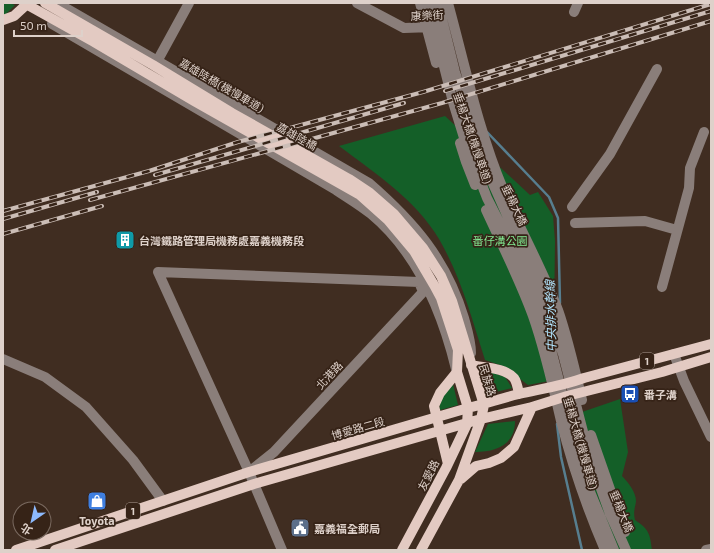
<svg xmlns="http://www.w3.org/2000/svg" width="714" height="553" viewBox="0 0 714 553" font-family="'Exo 2','Noto Sans TC',sans-serif">
<style>
.green{fill:#145f28}
.lines{fill:none;stroke-linecap:round;stroke-linejoin:round}
.stream{stroke:#577e8f;stroke-width:2.5}
.minor{stroke:#8a7e7a;stroke-width:10}
.major{stroke:#e3cac2;stroke-width:10}
.rail-casing{stroke:#cbbdb6;stroke-width:4}
.rail{stroke:#362317;stroke-width:2.5;stroke-dasharray:8;stroke-linecap:butt}
.labels{text-anchor:middle;dominant-baseline:central;stroke-width:3.5;stroke-linejoin:round;paint-order:stroke}
.shield{fill:#362317;stroke:#ac9d94;stroke-width:1}
.shield-label{font-size:10px;font-weight:bold;fill:#ded1ca}
.street-label{font-size:11px;fill:#ded1ca;stroke:#362317}
.poi-label{font-size:11px;font-weight:bold;fill:#ded1ca;stroke:#362317;text-anchor:start}
.park-label{font-size:11px;fill:#82eb93;stroke:#362317}
.water-label{font-size:12px;font-style:italic;fill:#b2e4fd;stroke:#362317}
</style>
<rect width="100%" height="100%" fill="#402d21"/>
<path class="green" d="M3 3H9L15 5 5 15H3Z
M445 116 530 195 538 192 553 216 555 241 554 318 549 381 528 385 503 366 485 360C472 319 461 277 439 239 416 200 375 173 339 146Z
M491 372 505 377 512 388 488 394 483 374Z
M453 384 458 405 440 410C438 399 446 393 453 384Z
M620 399 628 452 622 476C628 482 636 492 636 501 635 509 633 511 635 520 649 529 650 534 652 550H604L587 468 582 412Z
M515 421C515 445 496 452 475 452L488 424Z"/>
<g class="lines">
<path class="stream" d="M487 132 549 197 558 218 560 303
M557 424 561 457 582 550"/>
<path class="minor" d="M57 3 369 183C414 222 446 259 464 318 467 329 471 341 471 353
M357 3 404 28 433 27
M420 3 436 63
M428 3 453 102 465 141 487 198 515 253 546 330 575 443 588 487 614 550
M438 3 455 72 486 168 543 296 563 354 589 455 610 514 626 550
M448 3C465 65 478 129 503 189 520 230 542 268 558 310 568 339 575 370 582 400
M574 12 578 3
M52 24 336 190C348 198 360 205 371 214 418 253 442 311 456 369
M160 56 189 3
M460 143 466 162 475 185
M572 207 610 154 657 69
M486 210C502 245 520 280 533 316 545 350 553 386 561 421 572 465 587 508 605 550
M575 223 645 221 677 230
M662 287 689 188 690 168 704 132
M674 354 684 381 711 437
M3 359 45 377 86 407 133 460 163 501
M591 435 625 532
M249 472 274 452 423 292 419 282 158 272 249 472 282 550
M706 550 711 549"/>
<path class="major" d="M24 3 94 42 194 101 360 195 388 220 414 251 434 285 441 298 458 350 457 372 468 408 467 424 446 468 402 550
M45 3 153 65 232 113 349 179 370 193 394 214 423 248 441 276 452 301 484 405 481 419 459 480 421 550
M3 20 14 16 26 5
M471 365C484 368 504 367 514 378 517 382 518 389 519 394
M448 464 434 406 440 393 457 372
M461 479 476 466 489 463 501 458 514 447 532 407
M16 550 249 472 468 408C485 404 502 398 519 394 541 389 562 386 584 378L711 344
M55 550 254 484 481 419 532 407 567 396 662 372 711 357"/>
<g class="rail-casing">
<path id="rail" d="M445 91 711 11
M155 175 404 103
M90 200 442 103 711 21
M3 211 149 171 238 142 423 92 711 4
M3 219 97 192
M3 234 102 206"/>
</g>
<use href="#rail" class="rail"/>
</g>
<defs>
<g id="building-square" transform="scale(1)"><rect x="-9" y="-9" width="18" height="18" rx="4" fill="#0f9aa8" stroke="#362317"/><path d="M-4-6H4V6H1V3H-1V6H-4ZM-2.5-4.3h1.7v1.8h-1.7ZM.8-4.3h1.7v1.8H.8ZM-2.5-1h1.7V.8h-1.7ZM.8-1h1.7V.8H.8Z" fill="#fff"/></g>
<g id="bus-square" transform="scale(1)"><rect x="-9" y="-9" width="18" height="18" rx="4" fill="#1a4fb4" stroke="#362317"/><path d="M-5-6H5V4H4V6H2V4H-2V6H-4V4H-5ZM-3.5-4V0h7V-4ZM-3.5 1.2v1.5H-2V1.2ZM2 1.2v1.5H3.5V1.2Z" fill="#fff"/></g>
<g id="shop-square" transform="scale(1)"><rect x="-9" y="-9" width="18" height="18" rx="4" fill="#3f7fe0" stroke="#362317"/><path d="M-5-2.5h2.3a2.7 3.5 0 0 1 5.4 0H5L5.5 6h-11ZM-1.5-2.5h3a1.5 2.3 0 0 0-3 0Z" fill="#fff"/></g>
<g id="civic-square" transform="scale(1)"><rect x="-9" y="-9" width="18" height="18" rx="4" fill="#5c6f8a" stroke="#362317"/><path d="M-.6-6.5H3V-4.5H.6V-3L4-1V1h2V6H-6V1h2V-1L-.6-3ZM-1.2 2.5V6h2.4V2.5Z" fill="#fff"/></g>
</defs>
<g fill-rule="evenodd">
<use href="#building-square" x="125" y="240"/>
<use href="#bus-square" x="630" y="394"/>
<use href="#shop-square" x="97" y="501"/>
<use href="#civic-square" x="300" y="528"/>
</g>
<g class="labels">
<g class="shield">
<rect x="640" y="353" width="14" height="16" rx="3"/>
<rect x="126" y="503" width="14" height="16" rx="3"/>
</g>
<g class="shield-label">
<text x="647" y="361">1</text>
<text x="133" y="511">1</text>
</g>
<g class="street-label">
<text transform="translate(427 15) rotate(-3)">康樂街</text>
<text transform="translate(222 85) rotate(30)">嘉雄陸橋(機慢車道)</text>
<text transform="translate(297 136) rotate(29)">嘉雄陸橋</text>
<text transform="translate(473 138) rotate(71)">垂楊大橋(機慢車道)</text>
<text transform="translate(515 205) rotate(65)">垂楊大橋</text>
<text transform="translate(329 375) rotate(-47)">北港路</text>
<text transform="translate(488 380) rotate(73)">民族路</text>
<text transform="translate(358 428) rotate(-16)">博愛路二段</text>
<text transform="translate(581 443) rotate(74)">垂楊大橋(機慢車道)</text>
<text transform="translate(428 475) rotate(-63)">友愛路</text>
<text transform="translate(622 511) rotate(68)">垂楊大橋</text>
</g>
<g class="poi-label">
<text x="139" y="240">台灣鐵路管理局機務處嘉義機務段</text>
<text x="644" y="394">番子溝</text>
<text x="97" y="520" text-anchor="middle">Toyota</text>
<text x="314" y="528">嘉義福全郵局</text>
</g>
<g class="park-label">
<text x="500" y="240">番仔溝公園</text>
</g>
<g class="water-label">
<text transform="translate(550 316) rotate(-91)">中央排水幹線</text>
</g>
</g>
<rect width="714" height="553" fill="none" stroke="#ded1ca" stroke-width="8"/>
<g transform="translate(32 521) rotate(214)"><circle r="19" fill="#362317" stroke="#79695f"/>
<path d="M0-3L7 15L0 10L-7 15Z" fill="#8db9fc"/>
<text y="-6" font-size="11" font-weight="bold" text-anchor="middle" fill="#ded1ca">北</text>
</g>
<path d="M14 30v6h68v-6" fill="none" stroke="#ded1ca" stroke-width="2"/>
<text x="20" y="30" font-size="12" fill="#ded1ca" stroke="#362317" stroke-width="3" paint-order="stroke">50 m</text>
</svg>
